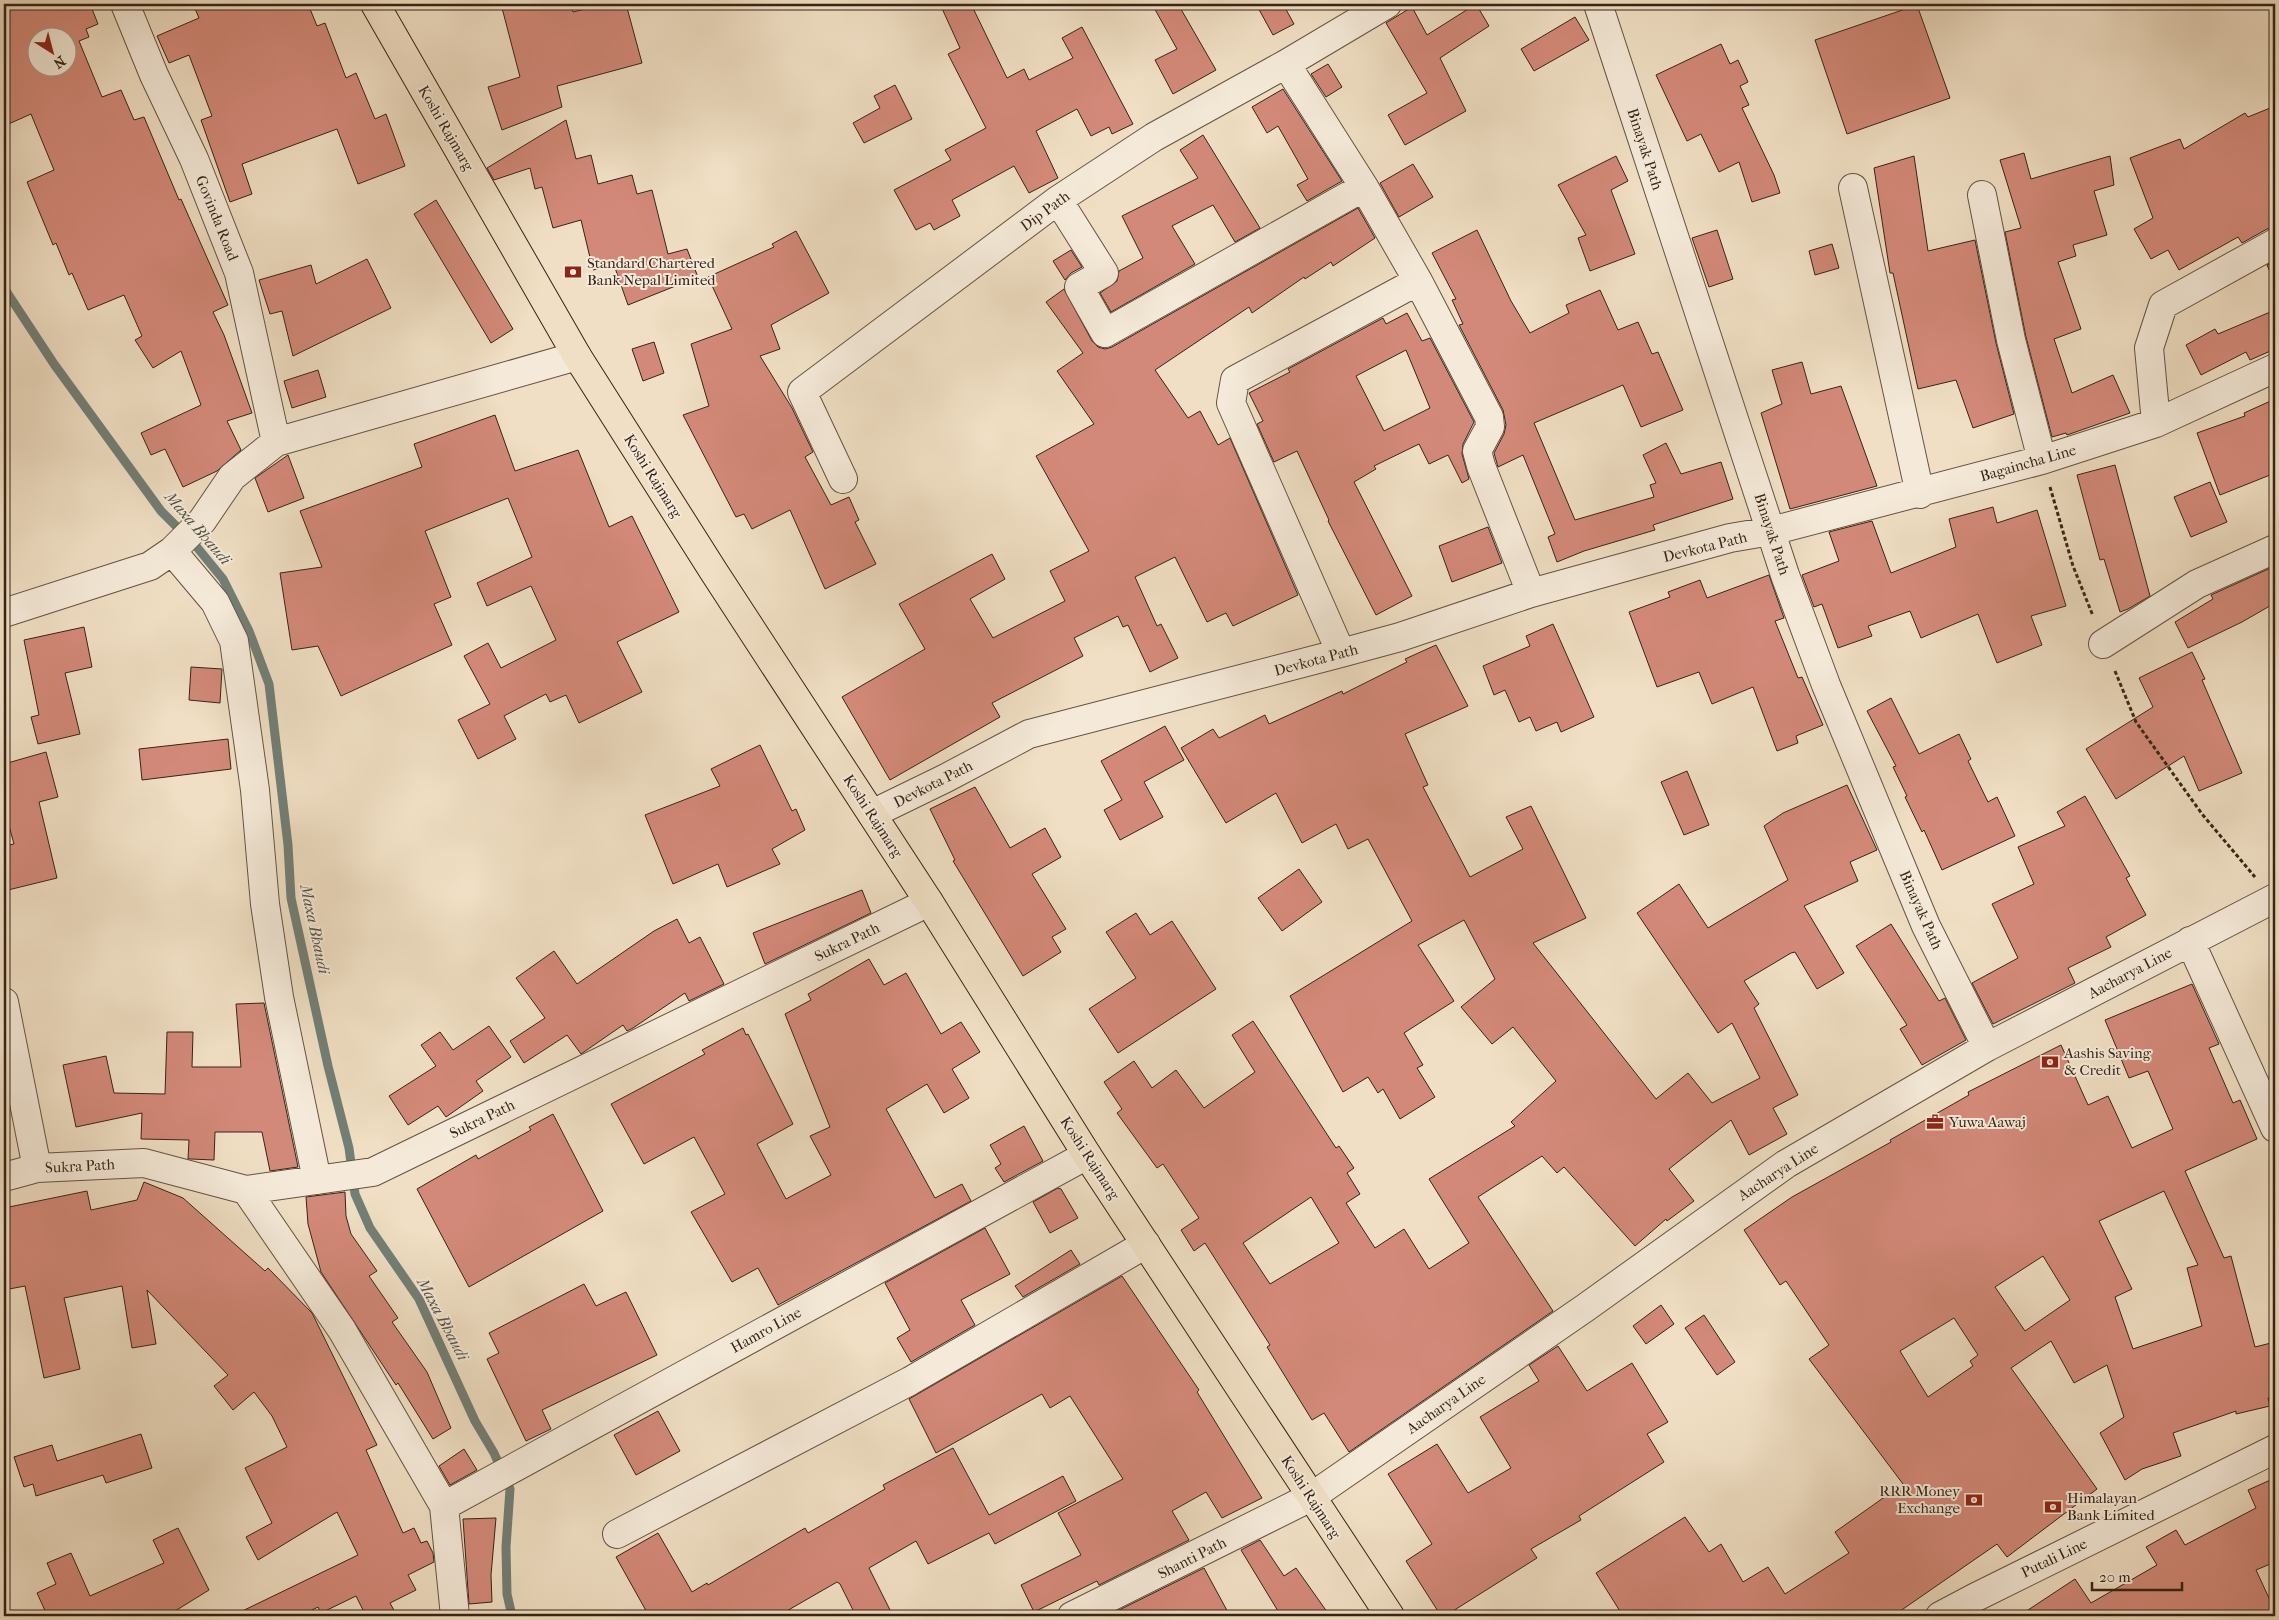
<svg xmlns="http://www.w3.org/2000/svg" width="2279" height="1620" viewBox="0 0 2279 1620" font-family="'IM FELL French Canon',serif">
<style>
.lines{fill:none;stroke-linecap:round;stroke-linejoin:round}
.stream{stroke:#727f76;stroke-width:9}
.building{fill:#d38979;stroke:#362415;fill-rule:evenodd}
.minor-casing{stroke:#645341;stroke-width:30}
.major-casing{stroke:#362415;stroke-width:30}
.path{stroke:#362415;stroke-width:3;stroke-dasharray:4 2.5;stroke-linecap:butt}
.minor{stroke:#f5ead9;stroke-width:28}
.major{stroke:#f0dfc4;stroke-width:28}
.labels{text-anchor:middle;dominant-baseline:central;stroke-width:4;stroke-linejoin:round;paint-order:stroke}
.street-label{font-size:15px;fill:#362415;stroke:#f5ead9}
.poi-label{font-size:15px;fill:#362415;stroke:#f5ead9;text-anchor:start}
.water-label{font-size:16px;font-style:italic;fill:#545245;stroke:#f5ead9}
</style>
<rect width="100%" height="100%" fill="#f0dfc4"/>
<filter id="stains"><feTurbulence type="fractalNoise" baseFrequency=".004" numOctaves="4"/><feColorMatrix values="0 0 0 0 .2 0 0 0 0 .09 0 0 0 0 .02 0 0 0 .5 -.17"/></filter>
<radialGradient id="worn" r=".72"><stop offset=".6" stop-color="#630" stop-opacity="0"/><stop offset="1" stop-color="#630" stop-opacity=".3"/></radialGradient>
<g class="lines">
<path class="stream" d="M4 288 54 364 161 511 196 546 223 579 249 631 269 684 288 845 291 898 328 1066 349 1148 355 1194 370 1228 419 1299 475 1421 494 1453 510 1489 506 1547 507 1594 512 1616"/>
</g>
<path class="building" d="M4 4H90L98 24 86 29 89 37 79 41 102 97 121 90 134 120 144 117 179 200 181 199 228 305 213 312 224 335 252 413 227 421 241 450 217 471 183 487 165 449 151 455 141 433 201 405 181 351 153 368 135 340 142 336 124 295 88 310 72 273 69 275 56 243 53 245 27 182 54 170 31 114 4 126ZM38 38H68V68H38Z
M193 4H308L317 26 325 23 346 78 356 73 375 119 386 114 405 166 358 184 337 129 242 164 252 194 230 202 201 120 212 116 189 55 169 63 157 36 199 18Z
M501 4H571L573 12 604 4H626L642 63 557 86 562 107 502 130 488 87 520 77Z
M940 4H971L1007 78 1024 69 1029 80 1073 58 1062 38 1082 27 1133 124 1112 134 1109 127 1091 136 1077 109 1036 131 1058 178 1029 193 1014 166 952 200 960 216 934 230 930 223 916 230 894 190 951 160 945 150 986 128 948 54 960 48Z
M1152 4H1178L1216 70 1173 94 1155 60 1177 49Z
M1256 4H1283L1294 24 1273 35Z
M1476 4 1489 26 1440 58 1466 111 1405 145 1388 115 1427 93 1386 23 1412 7 1427 35Z
M1917 5 1950 98 1847 134 1815 40Z
M1575 17 1589 40 1534 71 1521 49Z
M1721 44 1730 64 1738 60 1748 82 1740 86 1749 105 1742 108 1774 175 1780 193 1752 202 1739 162 1719 172 1701 134 1687 141 1656 75Z
M1328 64 1342 87 1326 97 1311 74Z
M895 85 912 119 864 143 853 123 880 108 874 96Z
M1283 89 1342 181 1307 201 1297 185 1308 179 1278 126 1267 133 1252 107Z
M2275 106V227L2267 229 2242 243 2238 237 2179 270 2168 250 2151 259 2134 229 2153 218 2130 158 2180 139 2184 149 2245 113 2248 117Z
M566 120 576 159 591 155 598 184 632 175 637 194 652 190 668 254 687 249 698 277 628 305 614 265 593 270 581 220 553 228 542 187 535 189 530 168 494 180 487 168Z
M1203 135 1260 228 1235 242 1213 205 1172 226 1195 264 1111 312 1100 293 1117 281 1119 271 1143 258 1122 216 1198 178 1180 150Z
M2024 153 2031 179 2110 156 2114 185 2094 191 2107 235 2073 245 2076 256 2058 262 2081 329 2054 339 2072 393 2113 375 2130 413 2067 435 2066 433 2052 437 2026 337 2005 232 2021 228 2000 160Z
M1616 156 1628 181 1611 190 1635 254 1590 271 1578 238 1586 235 1558 185Z
M1914 156 1928 251 1975 240 1996 343 2014 414 1973 428 1956 380 1918 389 1893 273H1890L1874 168Z
M1413 164 1433 197 1399 217 1380 183Z
M436 200 513 329 491 343 414 214Z
M1358 208 1375 238 1333 266 1331 262 1305 279 1304 277 1252 313 1249 307 1155 370 1188 418 1200 411 1218 445 1230 438 1298 595 1233 626 1226 613 1207 622 1175 557 1135 577 1157 626 1161 624 1178 658 1150 672 1128 625 1123 627 1118 616 1074 638 1083 656 992 703 1000 717 890 780 842 697 925 649 899 604 992 554 1005 579 970 599 993 638 1065 601 1050 571 1089 551 1036 456 1094 424 1057 371 1083 353 1046 302 1064 289 1092 341 1098 347 1105 349 1112 347Z
M1477 230 1511 301 1530 333 1569 313 1566 305 1600 290 1618 330 1638 322 1652 354 1658 352 1683 410 1641 427 1623 385 1534 423 1575 520 1654 497 1650 485 1656 483 1643 455 1666 443 1681 474 1721 462 1733 499 1653 525 1655 530 1584 551 1557 562 1548 537 1555 534 1523 455 1498 467 1494 453 1504 434 1506 425 1503 410 1459 325 1463 324 1452 300 1456 299 1432 253Z
M1717 230 1733 279 1709 287 1692 238Z
M796 231 829 293 771 325 780 349 760 356 792 408 813 452 805 457 831 505 849 497 859 520 855 522 876 564 825 589 790 510 752 529 744 514 736 517 683 415 709 406 691 344 732 329 708 277 774 247 772 244Z
M1832 244 1839 268 1815 275 1809 251Z
M1071 250 1082 267 1071 273 1065 280 1053 261Z
M367 259 391 308 293 356 282 311 270 314 259 280 311 265 316 284Z
M2275 261V283L2267 265Z
M2275 310V349L2250 360 2246 352 2201 375 2186 345 2215 329 2218 334Z
M1407 313 1422 341 1430 338 1474 422 1463 444 1462 454 1469 479 1462 483 1448 455 1429 464 1419 444 1374 466 1376 469 1354 482 1412 596 1376 615 1328 521 1329 520 1297 451 1274 462 1257 424 1263 421 1249 393 1290 372 1288 369 1383 318 1386 324ZM1406 350 1430 408 1384 431 1356 376Z
M654 342 664 373 643 381 632 349Z
M1802 362 1811 394 1841 386 1877 486 1790 509 1761 413 1782 404 1772 370Z
M318 370 326 397 292 408 284 381Z
M2275 399V473L2220 495 2197 433 2245 416 2244 413Z
M495 415 515 471 578 450 609 527 632 516 679 612 617 642 642 692 579 723 566 695 550 702 546 694 504 716 516 739 478 759 458 720 490 704 464 656 488 643 501 668 556 640 531 586 487 606 477 583 532 557 508 498 425 531 451 597 434 604 452 645 341 696 318 646 292 650 280 573 322 567 300 511 422 467 414 444Z
M288 455 304 498 268 512 255 478Z
M2115 465 2150 596 2128 609 2120 612 2104 559 2100 560 2077 475Z
M2210 482 2227 522 2191 537 2174 497Z
M1993 507 1997 523 2037 510 2066 606 2031 616 2042 645 1997 663 1978 614 1921 638 1910 611 1868 626 1872 636 1838 648 1822 604 1814 607 1802 575 1839 561 1829 532 1872 521 1891 573 1956 547 1949 519Z
M1488 527 1502 563 1452 582 1439 546Z
M2275 566V603L2242 622 2188 648 2175 622 2213 599 2211 595Z
M1769 575 1784 618 1775 621 1798 678 1802 677 1823 725 1796 736 1798 743 1777 751 1753 687 1712 704 1699 672 1657 687 1629 612 1670 597 1668 592 1700 580 1707 598Z
M1553 624 1594 717 1561 732 1557 722 1536 731 1530 717 1519 722 1505 690 1494 695 1483 666 1530 646 1526 636Z
M84 627 92 667 65 673 80 734 38 744 31 717 39 715 24 640Z
M1436 645 1468 706 1405 734 1428 785 1423 787 1470 877 1523 849 1506 817 1531 806 1586 918 1533 943 1656 1099 1688 1073 1712 1103 1760 1078 1732 1023 1718 1033 1637 913 1679 884 1708 928 1788 880 1764 826 1783 813 1847 785 1877 850 1850 862 1858 881 1804 906 1844 973 1817 989 1795 952 1791 953 1744 981 1759 1004 1754 1008 1798 1095 1773 1108 1787 1134 1749 1155 1731 1120 1669 1169 1694 1201 1667 1221 1666 1219 1635 1246 1564 1167 1557 1173 1542 1156 1478 1197 1553 1311 1349 1452 1324 1413 1312 1420 1267 1347 1270 1345 1205 1243 1194 1251 1181 1230 1199 1218 1163 1164 1157 1168 1117 1113 1122 1109 1104 1082 1134 1061 1152 1088 1176 1070 1204 1108 1255 1072 1232 1035 1253 1021 1336 1148 1339 1146 1354 1168 1347 1173 1360 1194 1346 1203 1375 1248 1404 1229 1429 1269 1469 1243 1429 1179 1515 1126 1511 1122 1556 1081 1513 1027 1492 1044 1461 1007 1495 979 1464 920 1418 945 1454 1001 1404 1033 1423 1065 1417 1068 1435 1097 1400 1119 1383 1089 1378 1093 1368 1077 1343 1092 1290 996 1412 921 1368 839 1348 849 1336 824 1302 843 1276 793 1226 823 1181 748 1213 729 1219 738 1265 715 1269 724 1342 691 1343 694 1407 662 1405 659ZM1311 1197 1339 1243 1270 1284 1243 1243Z
M2192 652 2205 679 2202 680 2242 773 2199 791 2184 756 2116 799 2086 749 2153 707 2139 678Z
M191 667 222 669 220 703 189 700Z
M1891 698 1919 754 1959 734 1971 759 1968 761 1988 802 1997 797 2015 836 1942 870 1924 830 1922 832 1905 797 1907 796 1893 767 1896 766 1867 711Z
M1165 726 1184 760 1144 782 1163 817 1120 840 1104 810 1122 800 1101 761Z
M228 739 231 769 142 780 139 749Z
M760 745 792 811 796 809 805 830 772 849 780 864 727 887 718 864 673 884 645 815 720 786 711 769Z
M46 752 58 797 39 802 57 878 4 891V846L14 844 4 808V764Z
M1687 771 1709 825 1684 835 1661 782Z
M975 787 1010 848 1045 828 1061 857 1032 874 1066 929 1052 937 1061 952 1023 976 953 861 955 860 930 809Z
M2085 796 2130 876 2126 878 2146 915 2106 937 2111 947 2068 968 2075 983 1993 1024 1972 983 2018 958 1992 904 2034 884 2018 847 2065 826 2057 812Z
M1299 869 1322 902 1282 931 1258 898Z
M862 890 871 913 765 964 753 933Z
M1136 913 1150 935 1172 921 1216 989 1118 1053 1089 1009 1136 978 1106 932Z
M677 919 689 943 700 937 724 984 689 1001 685 993 633 1028 627 1031 623 1025 581 1054 567 1035 524 1063 510 1041 545 1018 516 978 554 951 577 984 654 931Z
M1891 924 1939 1001 1945 998 1966 1040 1922 1065 1900 1029 1907 1025 1856 946Z
M869 959 884 985 906 973 941 1034 961 1022 980 1052 952 1069 969 1098 944 1113 927 1084 886 1109 935 1198 962 1184 971 1201 778 1305 758 1268 732 1282 691 1212 725 1194 694 1137 644 1164 611 1104 705 1054 702 1050 743 1028 746 1035 748 1034 793 1124 757 1144 786 1199 831 1175 810 1136 830 1127 785 1014 811 1000 808 994Z
M2192 984 2219 1044 2209 1048 2233 1103 2240 1100 2257 1139 2185 1171 2224 1258 2231 1256 2255 1347 2275 1342V1397L2268 1398 2270 1406 2236 1414V1411L2173 1433 2181 1456 2142 1469 2125 1480 2100 1433 2124 1417 2107 1365 2074 1383 2051 1341 2011 1368 2097 1489 2007 1557 1997 1544 1893 1616H1623L1596 1573 1685 1517 1709 1552 1721 1544 1743 1582 1768 1567 1785 1594 1849 1553 1835 1532 1903 1484 1809 1359 1829 1345 1786 1281 1780 1285 1744 1230 1792 1197 1891 1142 1890 1140 1969 1095 1968 1092 2061 1045 2088 1105 2108 1096 2132 1148 2173 1129 2148 1071 2129 1078 2105 1020ZM2164 1191 2198 1265 2187 1268 2202 1326 2133 1349 2115 1297 2132 1289 2099 1221ZM2043 1256 2070 1300 2025 1331 1995 1287ZM1954 1318 1978 1355 1970 1361 1973 1366 1928 1397 1900 1351Z
M264 1003 298 1167 270 1171 262 1132H215L214 1160 191 1159H188L189 1140 141 1139 142 1113 76 1127 63 1065 106 1056 114 1093 165 1094 167 1032H193L192 1067H241L236 1004Z
M489 1026 511 1057 476 1081 483 1091 446 1117 438 1106 408 1125 389 1096 436 1066 421 1045 440 1032 453 1050Z
M553 1114 603 1211 469 1287 417 1189 476 1155 478 1159 531 1130 529 1127Z
M1024 1126 1043 1161 1004 1182 995 1168 1001 1164 990 1145Z
M144 1182 183 1198 265 1271 268 1268 312 1313 377 1445 366 1450 403 1533 414 1528 421 1543 427 1541 433 1553 434 1562 408 1575 416 1590 390 1603 397 1616H366L356 1596 321 1613 318 1607 300 1616H232L358 1555 337 1512 258 1560 246 1537 272 1523 245 1468 287 1447 272 1416 254 1392 233 1410 214 1386 228 1375 147 1290 156 1344 132 1348 122 1286 64 1298 80 1369 44 1378 25 1286 4 1290V1208L87 1191 91 1210 137 1200Z
M1058 1188 1061 1189 1078 1218 1050 1233 1033 1202Z
M345 1192 346 1216 351 1234 377 1271 369 1276 398 1318 392 1322 427 1372 451 1428 433 1439 398 1383 396 1385 321 1272 308 1224 306 1197Z
M985 1228 1010 1274 961 1300 975 1325 911 1362 897 1338 910 1330 885 1283Z
M1071 1250 1080 1264 1023 1297 1015 1286Z
M1122 1276 1199 1390 1197 1392 1262 1498 1222 1518 1206 1492 1172 1511 1189 1540 1099 1585 1097 1581 1034 1612 1021 1585 1081 1555 1058 1513 1123 1479 1070 1396 1050 1408 1042 1394 936 1453 909 1399Z
M584 1284 596 1306 626 1292 657 1355 542 1410 551 1429 526 1441 487 1359 499 1353 489 1333Z
M1661 1305 1674 1324 1646 1344 1633 1326Z
M1704 1315 1735 1362 1717 1375 1685 1328Z
M1558 1346 1587 1391 1632 1363 1668 1422 1647 1434 1664 1462 1579 1516 1581 1520 1531 1549 1537 1558 1445 1616H1441L1406 1561 1432 1544 1388 1474 1437 1444 1468 1493 1511 1468 1480 1417 1539 1381 1529 1365Z
M658 1411 680 1451 636 1475 614 1435Z
M141 1434 152 1468 106 1483 103 1475 36 1496 33 1484 24 1487 14 1457 52 1445 57 1461Z
M953 1448 989 1515 1063 1476 1076 1501 995 1544 989 1533 928 1564 916 1541 869 1568 893 1616H856L840 1584 837 1582 778 1616H649L616 1557 658 1533 692 1592 707 1583 708 1585 805 1528 808 1533 885 1489 883 1485Z
M464 1449 477 1470 450 1485 439 1466Z
M2275 1478V1562L2256 1570 2275 1611V1616H2019L2075 1579 2091 1603 2157 1565 2146 1547 2176 1530 2185 1545 2256 1508 2248 1490Z
M496 1518 491 1575 492 1602 469 1604 463 1519Z
M178 1528 209 1590 167 1616H44L47 1615 37 1593 56 1584 47 1563 71 1553 90 1596 164 1563 153 1540Z
M1260 1540 1284 1576 1296 1568 1330 1616H1281L1241 1550Z
M1204 1568 1230 1616H1114L1113 1613Z"/>
<g class="lines">
<g class="minor-casing">
<path id="minor" d="M1598 4 1785 575 1826 685 1926 926 1987 1047
M1286 64 1364 187 1418 281 1489 417 1490 427 1477 451 1481 466 1531 593
M1853 188 1920 494
M1982 195 2011 340 2042 460
M1058 200 1104 273 1079 287 1105 333 1364 187
M2156 423 2149 348 2163 305 2275 243
M276 442 577 356
M843 479 802 392 1058 200 1154 137 1286 64 1387 4
M172 551 215 602 234 641 255 790 265 904 279 997 317 1180
M4 613 150 566 172 551 202 521 232 477 276 442 239 273 194 159 154 75 125 4
M2103 644 2197 584 2275 549
M1341 653 1231 403 1235 380 1418 281
M872 814 946 778 1029 734 1341 653 1400 637 1531 593 1730 538 1771 531 2042 460 2156 423 2275 368
M2190 941 2275 1128
M4 1002 37 1168
M4 1177 37 1168 144 1163 246 1190 373 1172 929 902
M246 1190 342 1330 444 1506 455 1616
M444 1506 1087 1155
M617 1534 910 1381 1146 1244
M1072 1616 1311 1497 1585 1308 1786 1164 1987 1047 2275 898
M1940 1616 1974 1598 2275 1449"/>
</g>
<g class="major-casing">
<path id="major" d="M375 4 577 356 714 572 929 902 1087 1155 1390 1616"/>
</g>
<path class="path" d="M2050 487 2073 566 2093 616
M2115 671 2136 722 2202 814 2255 877"/>
<use href="#minor" class="minor"/>
<use href="#major" class="major"/>
</g>
<defs>
<g id="bank-bare" transform="scale(1.35)"><path d="M-6-4H6V4H-6ZM0-2.3a2.3 2.3 0 1 0 0 4.6a2.3 2.3 0 1 0 0-4.6Z" fill="#8f2418" stroke="#f5ead9" stroke-width="2.5" paint-order="stroke"/></g>
<g id="office-bare" transform="scale(1.35)"><path d="M-6-3h4V-5.5h4V-3h4V5H-6ZM-1-4.5V-3h2v-1.5ZM-6 0V1H6V0Z" fill="#8f2418" stroke="#f5ead9" stroke-width="2.5" paint-order="stroke"/></g>
</defs>
<g fill-rule="evenodd">
<use href="#bank-bare" x="573" y="272"/>
<use href="#bank-bare" x="2050" y="1062"/>
<use href="#office-bare" x="1935" y="1122"/>
<use href="#bank-bare" x="1974" y="1500"/>
<use href="#bank-bare" x="2053" y="1507"/>
</g>
<g class="labels">
<g class="street-label">
<text transform="translate(446 128) rotate(60)">Koshi Rajmarg</text>
<text transform="translate(1645 149) rotate(72)">Binayak Path</text>
<text transform="translate(1045 211) rotate(-36)">Dip Path</text>
<text transform="translate(217 218) rotate(68)">Govinda Road</text>
<text transform="translate(2028 463) rotate(-16)">Bagaincha Line</text>
<text transform="translate(653 476) rotate(58)">Koshi Rajmarg</text>
<text transform="translate(1772 534) rotate(72)">Binayak Path</text>
<text transform="translate(1705 547) rotate(-14)">Devkota Path</text>
<text transform="translate(1316 660) rotate(-15)">Devkota Path</text>
<text transform="translate(933 784) rotate(-27)">Devkota Path</text>
<text transform="translate(873 816) rotate(57)">Koshi Rajmarg</text>
<text transform="translate(1921 910) rotate(66)">Binayak Path</text>
<text transform="translate(847 942) rotate(-26)">Sukra Path</text>
<text transform="translate(2130 973) rotate(-28)">Aacharya Line</text>
<text transform="translate(482 1119) rotate(-26)">Sukra Path</text>
<text transform="translate(1090 1158) rotate(57)">Koshi Rajmarg</text>
<text transform="translate(80 1166) rotate(-3)">Sukra Path</text>
<text transform="translate(1778 1172) rotate(-33)">Aacharya Line</text>
<text transform="translate(766 1330) rotate(-29)">Hamro Line</text>
<text transform="translate(1446 1404) rotate(-35)">Aacharya Line</text>
<text transform="translate(1311 1497) rotate(57)">Koshi Rajmarg</text>
<text transform="translate(1192 1558) rotate(-27)">Shanti Path</text>
<text transform="translate(2054 1558) rotate(-26)">Putali Line</text>
</g>
<g class="poi-label">
<text x="587" y="263">Standard Chartered<tspan x="587" dy="17">Bank Nepal Limited</tspan></text>
<text x="2064" y="1053">Aashis Saving<tspan x="2064" dy="17">&amp; Credit</tspan></text>
<text x="1949" y="1122">Yuwa Aawaj</text>
<text x="1960" y="1491" text-anchor="end">RRR Money<tspan x="1960" dy="17">Exchange</tspan></text>
<text x="2067" y="1498">Himalayan<tspan x="2067" dy="17">Bank Limited</tspan></text>
</g>
<g class="water-label">
<text transform="translate(198 528) rotate(49)">Maxa Bhaudi</text>
<text transform="translate(315 929) rotate(78)">Maxa Bhaudi</text>
<text transform="translate(443 1319) rotate(62)">Maxa Bhaudi</text>
</g>
</g>
<rect width="2279" height="1620" fill="none" stroke="#f0dfc4" stroke-width="20"/>
<rect x="5" y="5" width="2269" height="1610" fill="none" stroke="#362415" stroke-width="2.5"/>
<rect x="10" y="10" width="2259" height="1600" fill="none" stroke="#362415"/>
<g transform="translate(52 52) rotate(144)"><circle r="24" fill="#f5ead9" stroke="#a99b8b"/>
<path d="M0-4L9 19L0 12L-9 19Z" fill="#8f2418"/>
<text y="-8" font-size="14" font-weight="bold" text-anchor="middle" fill="#362415">N</text>
</g>
<path d="M2092 1582v8h90v-8" fill="none" stroke="#362415" stroke-width="2.5"/>
<text x="2099" y="1582" font-size="15" fill="#362415" stroke="#f5ead9" stroke-width="4" paint-order="stroke">20 m</text>
<rect width="100%" height="100%" filter="url(#stains)"/>
<rect width="100%" height="100%" fill="url(#worn)"/>
</svg>
